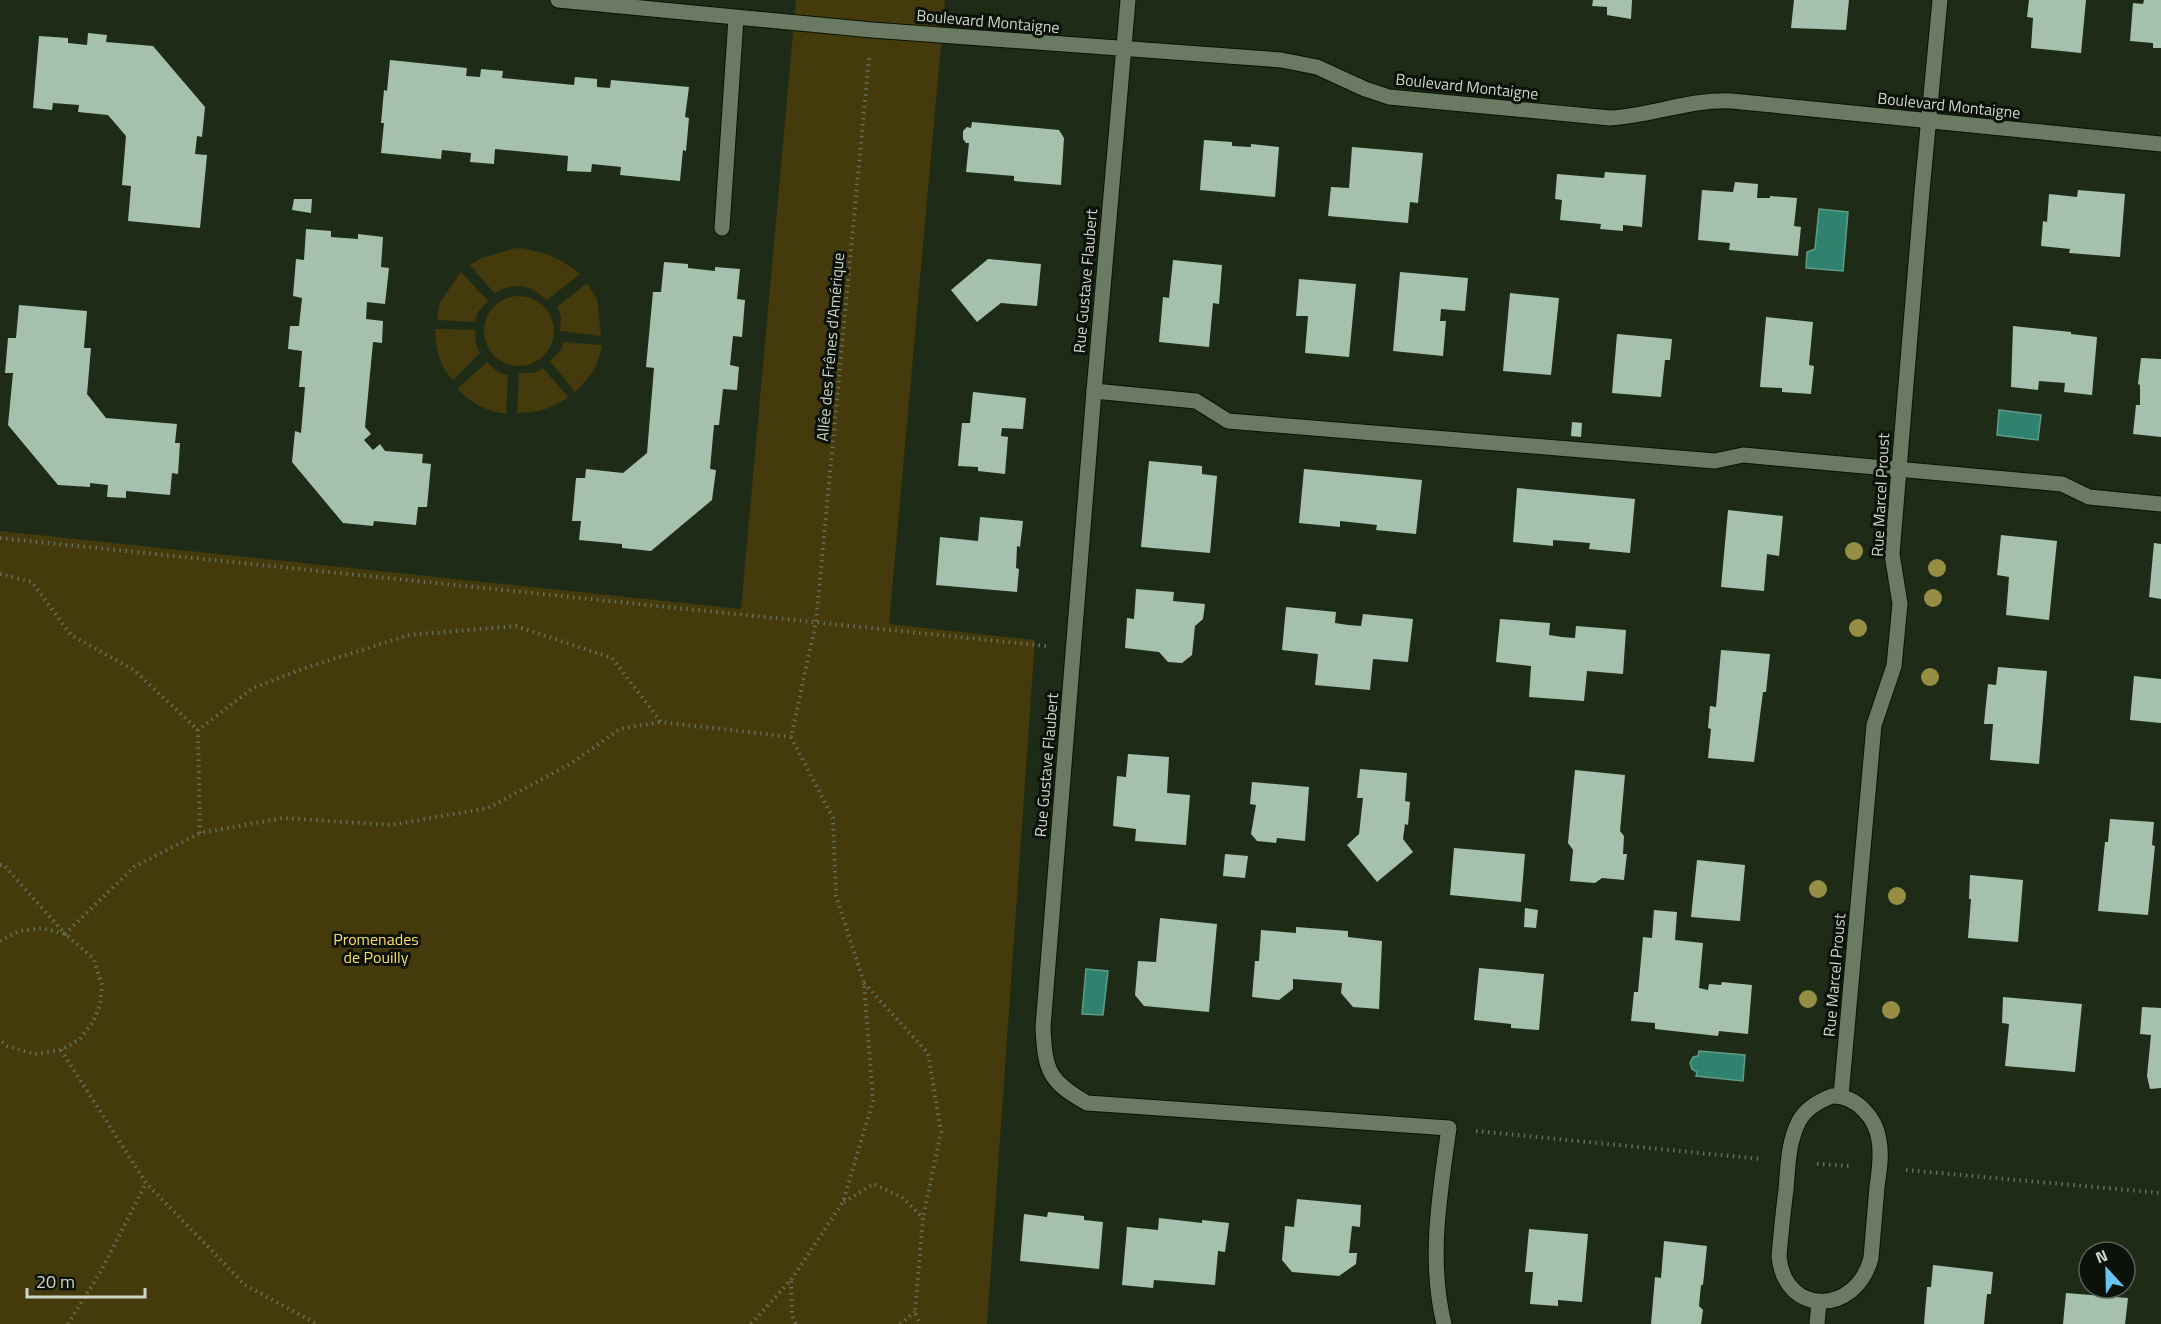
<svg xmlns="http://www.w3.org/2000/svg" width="2161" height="1324" viewBox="0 0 2161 1324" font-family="'Titillium Web',sans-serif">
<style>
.green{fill:#443a0c}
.water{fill:#2f836e;stroke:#5e9c89;stroke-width:1.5}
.building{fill:#a5c1ad}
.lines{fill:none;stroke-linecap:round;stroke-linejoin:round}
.lane-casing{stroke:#081403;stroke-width:17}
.street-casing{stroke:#081403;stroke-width:17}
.path{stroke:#64705e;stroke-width:4;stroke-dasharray:1.5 4.5;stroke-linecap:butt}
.lane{stroke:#6b7b63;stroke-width:15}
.street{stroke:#6b7b63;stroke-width:15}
.tree{fill:#978e45}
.labels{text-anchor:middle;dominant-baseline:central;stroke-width:6;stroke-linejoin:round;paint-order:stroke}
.street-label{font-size:16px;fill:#cdd6c9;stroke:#0c1209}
.park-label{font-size:16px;fill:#fadf6b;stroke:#0c1209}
</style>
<rect width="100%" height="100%" fill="#1e2c17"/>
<path class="green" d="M796 0H945L889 624 1035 640 987 1324H0V531L741 609Z
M516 248C544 251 559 257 580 274L547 300C528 284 517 282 494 293L470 265 482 258Z
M461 272 488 301 478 312 475 322 437 320 440 302Z
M587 283 597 299 601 336 560 331 561 316 557 307Z
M484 331a35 35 0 1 1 70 0a35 35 0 1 1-70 0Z
M435 329 475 330 476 344 480 353 453 380C439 365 436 349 435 329Z
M564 342 602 345C599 365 590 378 575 392L550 361 560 351Z
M487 362 498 372 508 375 506 414C485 411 472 403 457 389Z
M543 368 568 397C552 410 536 412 517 413L519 373H534Z"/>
<path class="water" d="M1819 209 1848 212 1843 271 1806 268 1807 252 1815 249Z
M1999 410 2041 415 2038 440 1997 435Z
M1086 969 1108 971 1103 1015 1082 1014Z
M1699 1051 1745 1055 1743 1081 1696 1076 1697 1072 1692 1069 1690 1063 1693 1057 1698 1056Z"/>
<path class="building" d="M1593 0H1632L1631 19 1607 15V7L1592 6Z
M1794 0H1849L1846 30 1791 28Z
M2029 0H2086L2081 53 2031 48 2033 18 2027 17Z
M2144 0H2161V48H2153V43L2130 41 2133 3 2143 4Z
M88 33 107 35 106 42 153 46 205 107 202 137 197 136 195 154 207 155 200 228 128 221 131 186 122 185 126 136 108 115 78 112 79 105 53 103 52 110 33 108 39 36 68 38V43L87 45Z
M390 60 467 68 466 76 480 77 481 69 503 71 502 78 574 85 575 77 597 79V87L610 88 611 80 689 87 685 117 689 118 686 151 683 150 680 181 620 175 621 167 592 164 591 172 567 171 568 156 495 149 494 164 470 162 471 153 442 150 441 159 381 153 384 123H381L384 90 387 91Z
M972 122 1059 130 1064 138 1061 185 1014 181V176L966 172 969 143H966L963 139V131L967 127 971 128Z
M1204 140 1232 142V146L1251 147V144L1279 147 1275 197 1200 190Z
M1352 147 1423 153 1418 203 1410 202 1408 223 1328 216 1331 187 1349 188Z
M1605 172 1646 175 1642 227 1623 225V231L1600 229 1601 224 1560 220 1562 200 1555 199 1557 174 1604 178Z
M1735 182 1758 184 1757 198H1770V196L1797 198 1794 226 1801 227 1798 256 1729 250 1730 243 1698 240 1702 190 1733 192Z
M2078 190 2125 194 2120 257 2069 253 2070 249 2041 246 2043 221 2047 222 2049 194 2077 197Z
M294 199H312L311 213 292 210Z
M306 229 331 231V237L358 239V234L383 237 381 267 389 268 385 304 367 302 366 319 383 321 382 343 373 342 365 427 371 434 364 440 373 450 380 444 385 451 423 454 422 463 431 464 427 507H418L416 525 374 521 373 526 343 523 292 462 295 431 301 433 305 387H299L302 351 288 349 290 326H299L302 298 293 296 296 259 304 260Z
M988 259 1041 264 1037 306 1001 303 977 322 951 290Z
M1173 260 1222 265 1219 304 1213 303 1209 347 1159 342 1163 297 1169 298Z
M664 262 688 264V268L715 271V267L740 269 737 299 745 300 742 337 733 336 730 365 739 367 737 390 723 389 719 425H714L710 469 716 470 712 500 651 551 622 548V544L579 540 581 521H572L576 478H585L586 469 623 473 647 453 654 368 646 367 653 292H661Z
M1400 272 1468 278 1465 311 1441 309 1440 321H1446L1443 356 1393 351Z
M1299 279 1356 284 1349 357 1305 353 1308 316H1296Z
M1510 293 1559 298 1551 375 1503 371Z
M19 305 87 311 84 348H91L87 394 106 418 177 424 175 443H180L178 474 172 473 170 495 126 491V498L107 497 108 485 90 483V487L58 485 8 425 13 373H5L8 338H16Z
M1766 317 1813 322 1809 365 1814 366 1811 394 1782 392V388L1760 387Z
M2013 326 2071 332V334L2097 337 2092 395 2064 392 2065 383 2039 381 2038 390 2011 387Z
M1617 334 1672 339 1670 360H1665L1661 397 1612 393Z
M2141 358 2161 359V437L2133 434 2136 405H2140V385L2138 384Z
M973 392 1026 398 1023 429 1002 428 1001 436 1008 437 1005 474 978 471V467L958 466 962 423H970Z
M1572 422 1582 423 1581 437 1571 436Z
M1149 461 1202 466V474L1217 476 1210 553 1141 547Z
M1304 469 1422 480 1416 534 1376 530 1377 525 1340 521V527L1299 523Z
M1517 488 1635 499 1630 553 1589 549 1590 543 1553 540V546L1513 542Z
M1728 510 1783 516 1779 556 1767 554 1764 591 1721 587Z
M980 517 1023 521 1020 547 1017 546 1016 568 1019 569 1017 592 936 585 940 537 978 541Z
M2001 535 2057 541 2049 620 2006 615 2009 577 1997 575Z
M2154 543 2161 544V599L2149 597Z
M1136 589 1174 592 1173 601 1205 604 1203 619 1195 626 1192 655 1182 663 1168 662 1159 652 1125 648 1127 618 1134 619Z
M1286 607 1336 612 1335 623 1348 625 1361 626 1363 614 1413 619 1408 662 1373 659 1370 690 1315 685 1318 654 1282 650Z
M1500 619 1550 623 1549 635 1562 637 1575 638 1576 626 1626 630 1623 674 1587 671 1584 701 1529 697 1531 666 1496 662Z
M1721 650 1770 654 1766 692H1763L1754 762 1708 758 1711 729 1708 728 1710 706 1716 707Z
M1998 667 2047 671 2039 764 1990 760 1993 724H1984L1985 713 1988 684 1996 685Z
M2134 676 2161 679V723L2130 720Z
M1128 754 1169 757 1167 793 1190 795 1186 845 1135 841 1136 829 1113 826 1117 776 1126 777Z
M1360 769 1407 773 1405 801 1410 802 1408 825 1405 824 1403 839 1413 852 1377 882 1347 845 1359 834 1363 798H1357Z
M1575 770 1625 775 1620 831 1624 836 1623 854H1627L1624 880 1602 878 1595 883 1570 881 1573 850 1568 843Z
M1252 782 1309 787 1305 841 1277 838 1276 843 1257 841 1251 834 1256 805 1250 804Z
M2110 819 2154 822 2152 845 2155 846 2148 915 2098 911 2105 842H2108Z
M1454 848 1525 854 1521 902 1450 895Z
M1225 854 1248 856 1245 878 1223 876Z
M1697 860 1745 865 1740 921 1691 917Z
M1970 875 2023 880 2018 942 1968 938 1971 899H1969Z
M1525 908 1538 910 1536 928 1524 927Z
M1654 910 1677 912 1675 940 1703 943 1699 988 1708 990 1709 984 1721 985 1722 982 1752 985 1748 1034 1719 1031 1718 1036 1655 1029V1023L1631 1021 1634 992H1638L1643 937 1652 938Z
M1160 918 1217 924 1209 1012 1144 1006 1135 995 1138 961 1156 962Z
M1296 927 1348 931V937L1382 941 1379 1009 1353 1007 1341 993 1342 983 1293 979V989L1279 1000 1252 997 1255 961H1259L1261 930 1296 933Z
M1479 968 1544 974 1539 1030 1511 1028V1024L1474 1020Z
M2003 997 2082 1004 2075 1072 2005 1066 2009 1024 2002 1023Z
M2142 1007 2161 1008V1088L2150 1089 2147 1076 2151 1035 2140 1034Z
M1297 1199 1361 1205 1360 1227 1352 1226 1349 1253H1357L1356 1264 1339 1276 1292 1272 1282 1260 1285 1226 1294 1227Z
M1048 1212 1084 1216V1220L1103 1222 1099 1269 1020 1261 1024 1214 1047 1217Z
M1159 1218 1202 1223V1220L1229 1223 1225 1252 1218 1251 1215 1285 1154 1280 1153 1288 1122 1285 1127 1227 1158 1230Z
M1529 1229 1588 1234 1582 1302 1558 1300V1306L1530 1304 1533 1272H1525Z
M1664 1241 1707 1246 1703 1285H1701L1699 1306 1703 1310 1701 1324H1651L1655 1277 1661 1278Z
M1933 1265 1993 1272 1991 1294H1987L1984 1324H1924L1927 1287H1931Z
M2066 1293 2128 1298 2125 1324H2063Z"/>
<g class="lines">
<g class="lane-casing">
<path id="lane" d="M722 228 736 18
M1094 391 1196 401 1228 421 1715 461 1743 455 2062 484 2089 497 2161 504"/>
</g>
<g class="street-casing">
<path id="street" d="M558 0 872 30 1281 60 1317 67 1365 89 1389 97 1610 118C1652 116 1688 99 1732 101L2161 144
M1128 0 1094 391 1043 1027C1045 1070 1048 1081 1087 1103L1449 1128C1440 1193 1428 1259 1444 1324
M1832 1096C1856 1095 1876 1118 1879 1140 1882 1156 1879 1172 1877 1187 1875 1211 1873 1234 1871 1258 1856 1316 1784 1316 1779 1256 1781 1234 1783 1212 1786 1190 1788 1167 1788 1142 1799 1121 1806 1108 1819 1101 1832 1096Z
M1841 1096 1874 725 1894 666 1900 604 1892 554 1922 191 1940 0
M1817 1324 1819 1303"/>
</g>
<path class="path" d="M0 538 1046 646
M0 574 32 582 71 635 134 670 198 730
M200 833 198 730 253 688 305 668 409 635 516 626 612 658 661 722 791 737
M0 865H4L65 934 134 867 200 833 283 818 391 825 488 808 570 764 620 729 660 722
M0 941 19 931 42 928 65 934 93 958 102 985 100 1005 93 1022 80 1039 61 1050 35 1054 7 1046 0 1040
M864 983 928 1053 941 1132 923 1218
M61 1050 146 1183 245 1285 317 1324
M1476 1131 1761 1159
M1817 1164 1851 1166
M1906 1170 2161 1193
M844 1202 873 1184 902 1197 923 1218 915 1312 920 1324
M791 1281 792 1315 796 1324
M68 1324 101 1271 146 1183
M751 1324 791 1280 843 1202 873 1101 864 983 836 896 833 818 791 737 816 622 869 58
M900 1324 915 1312"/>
<use href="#lane" class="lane"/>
<use href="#street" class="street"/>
</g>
<g class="tree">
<circle cx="1854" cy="551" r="9"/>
<circle cx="1937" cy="568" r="9"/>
<circle cx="1933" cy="598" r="9"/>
<circle cx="1858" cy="628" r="9"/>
<circle cx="1930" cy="677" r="9"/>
<circle cx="1818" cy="889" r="9"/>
<circle cx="1897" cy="896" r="9"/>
<circle cx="1808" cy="999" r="9"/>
<circle cx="1891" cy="1010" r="9"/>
</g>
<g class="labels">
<g class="street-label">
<text transform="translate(988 21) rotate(5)">Boulevard Montaigne</text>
<text transform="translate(1467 86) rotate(6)">Boulevard Montaigne</text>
<text transform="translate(1949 105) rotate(6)">Boulevard Montaigne</text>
<text transform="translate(1085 281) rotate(-85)">Rue Gustave Flaubert</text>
<text transform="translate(830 347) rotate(-85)">Allée des Frênes d'Amérique</text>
<text transform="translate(1880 495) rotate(-87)">Rue Marcel Proust</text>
<text transform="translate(1046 765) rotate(-85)">Rue Gustave Flaubert</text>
<text transform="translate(1834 975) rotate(-85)">Rue Marcel Proust</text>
</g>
<g class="park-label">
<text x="376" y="939">Promenades<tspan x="376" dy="18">de Pouilly</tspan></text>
</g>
</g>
<g transform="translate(2107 1270) rotate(338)"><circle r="28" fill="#0c1209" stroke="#596056" stroke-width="1.5"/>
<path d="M0-4.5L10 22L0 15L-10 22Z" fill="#68c4f0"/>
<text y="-9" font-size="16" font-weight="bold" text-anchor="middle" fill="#cdd6c9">N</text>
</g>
<path d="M27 1288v9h118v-9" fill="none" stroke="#cdd6c9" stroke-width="3"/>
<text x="36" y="1288" font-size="18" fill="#cdd6c9" stroke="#0c1209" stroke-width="4.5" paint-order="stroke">20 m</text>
</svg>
